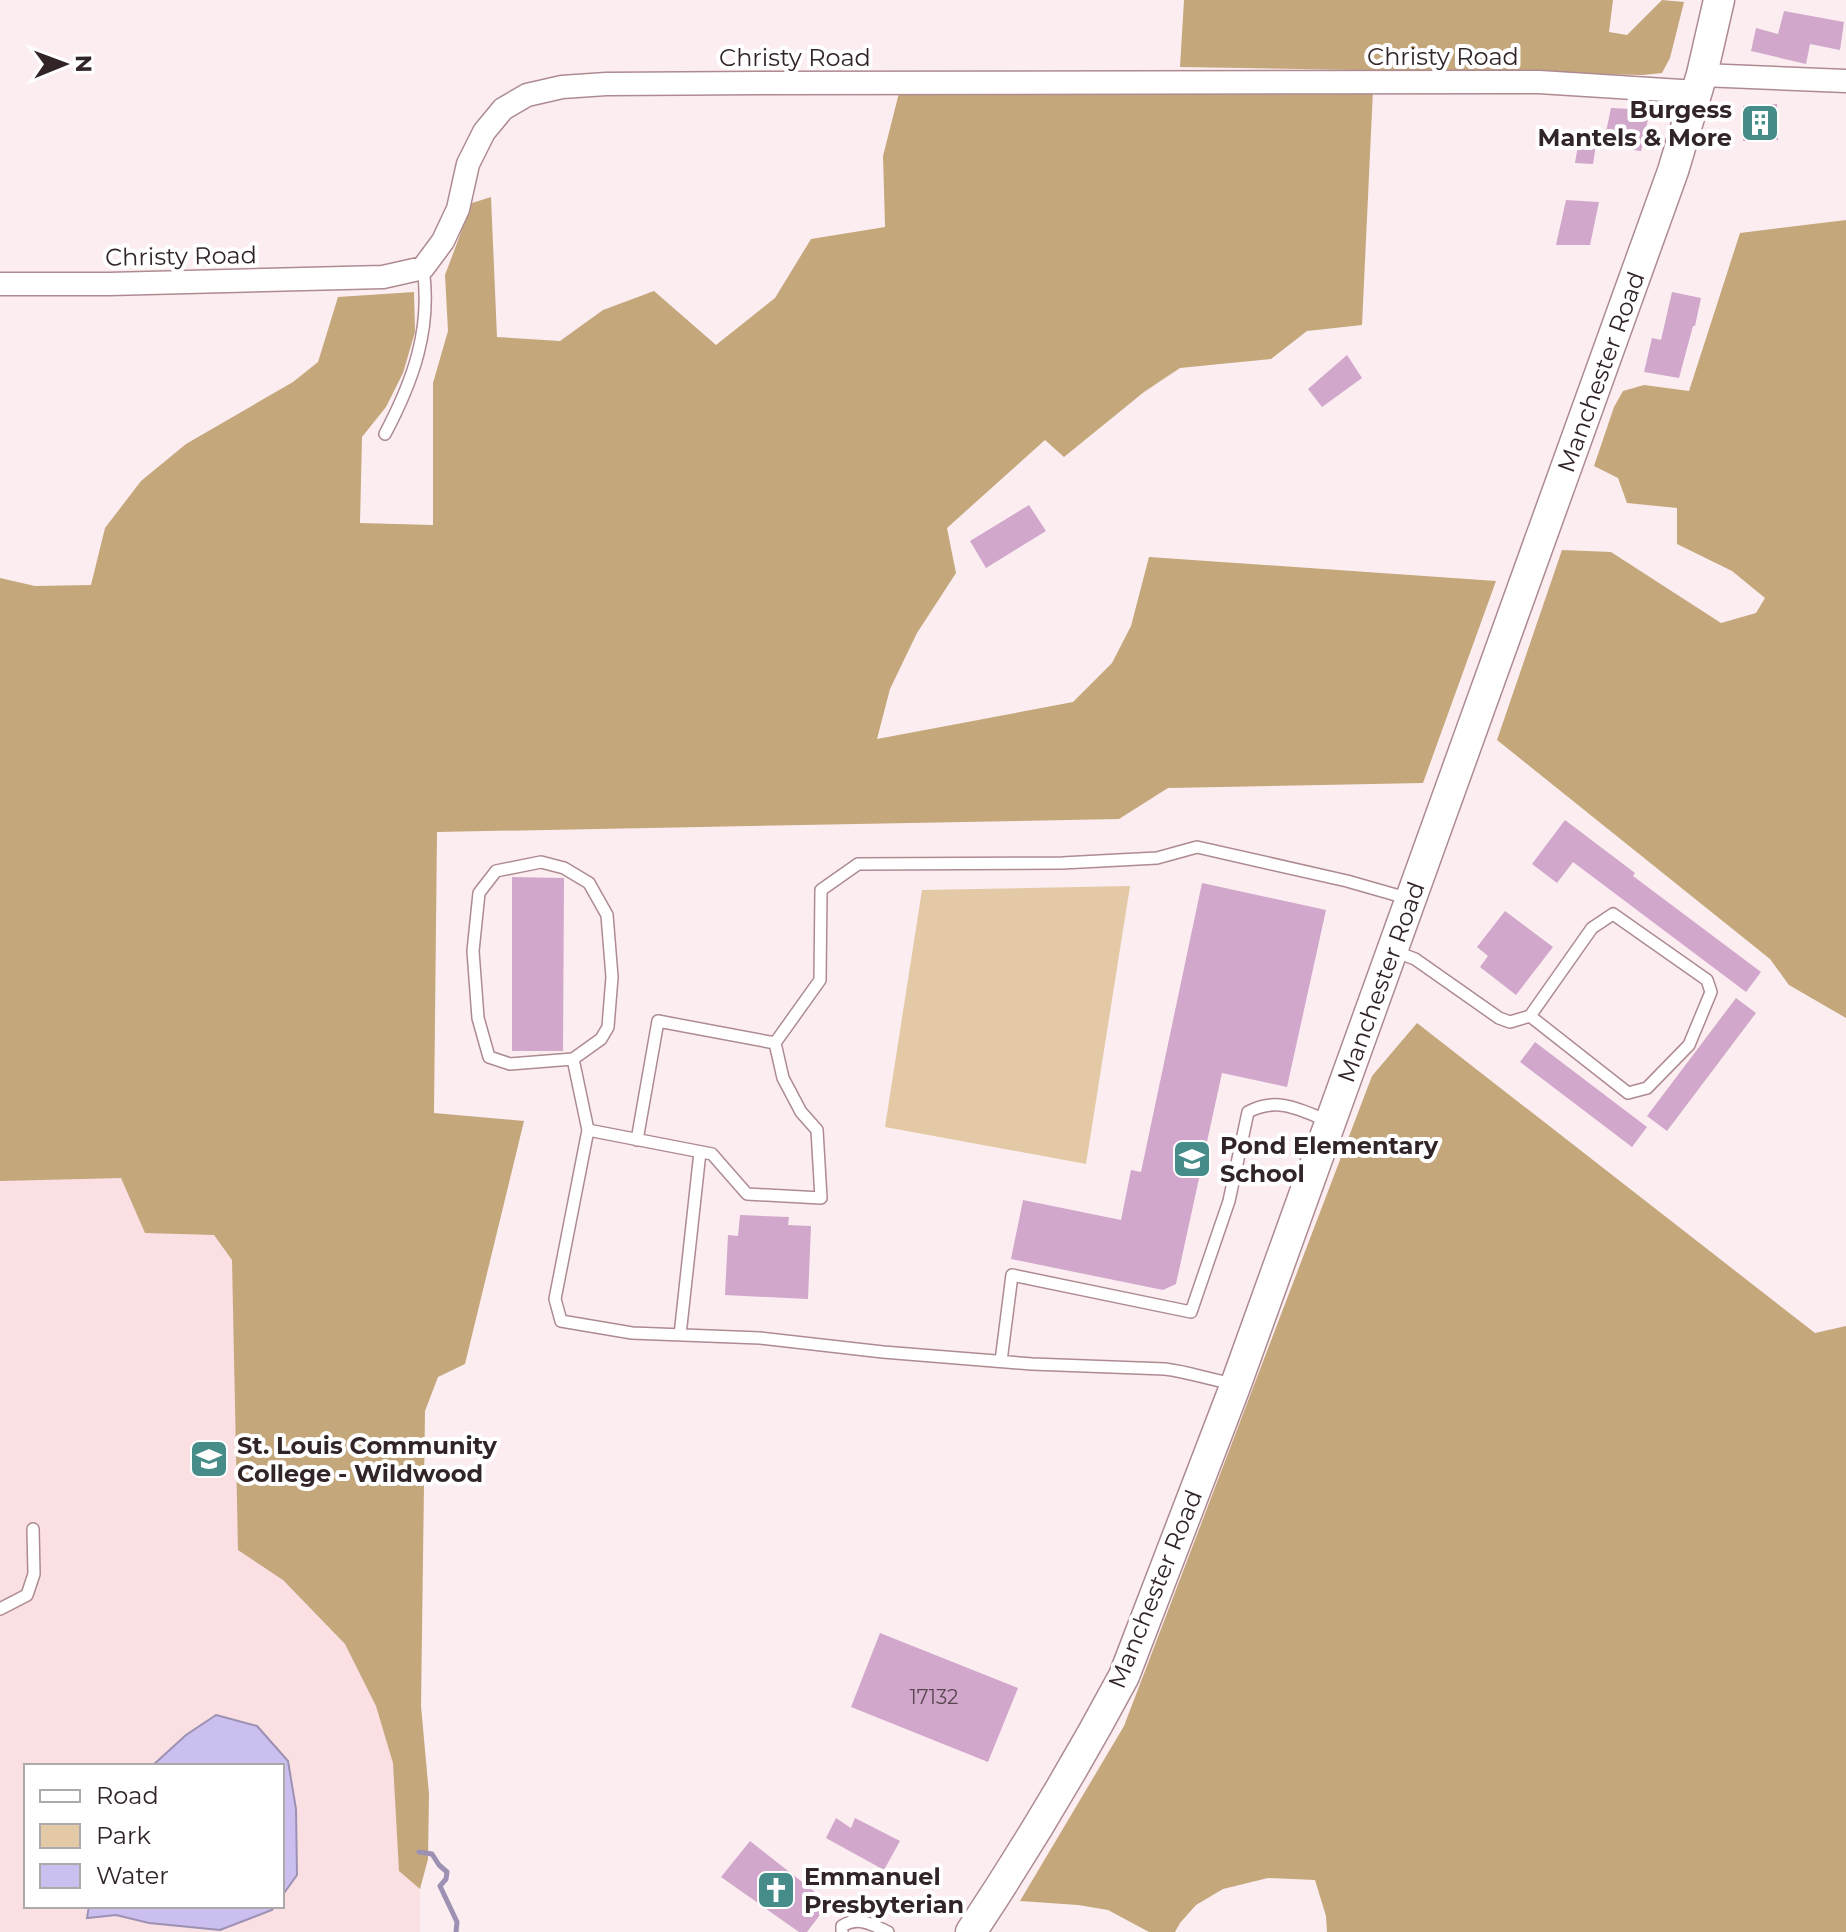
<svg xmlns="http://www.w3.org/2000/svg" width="1846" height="1932" viewBox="0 0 1846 1932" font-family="Montserrat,sans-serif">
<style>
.built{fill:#fadfe3;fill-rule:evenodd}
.green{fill:#e3c9a5}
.forest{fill:#c5a77c}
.water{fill:#cbbfef;stroke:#9d91b3;stroke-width:2}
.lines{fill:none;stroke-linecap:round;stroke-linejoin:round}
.stream{stroke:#9d91b3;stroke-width:5}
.building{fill:#d1a7cb}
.lane-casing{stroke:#ad8b91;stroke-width:14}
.street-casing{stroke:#ad8b91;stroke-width:25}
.secondary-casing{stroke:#ad8b91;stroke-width:33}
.lane{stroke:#fff;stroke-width:11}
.street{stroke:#fff;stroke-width:22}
.secondary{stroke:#fff;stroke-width:30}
.labels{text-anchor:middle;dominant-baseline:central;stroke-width:8;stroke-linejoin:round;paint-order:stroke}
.number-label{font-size:20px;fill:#5a4651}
.street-label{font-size:24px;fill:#322528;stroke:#fff}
.poi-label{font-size:24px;font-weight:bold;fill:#322528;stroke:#fff;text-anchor:start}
</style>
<rect width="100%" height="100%" fill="#fcedf0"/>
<path class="built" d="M416 1149 420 1932H0V1152ZM26 1766H282V1906H26Z"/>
<path class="green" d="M1130 886 1086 1164 885 1127 922 890Z"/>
<path class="forest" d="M1184 0H1613L1609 32 1627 35 1662 0 1684 2 1670 58 1662 73 1643 75 1180 67Z
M900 89 1373 90 1362 325 1307 331 1271 359 1180 368 1144 392 1064 457 1045 440 947 528 956 573 917 633 890 689 877 739 1073 702 1112 663 1131 626 1149 557 1496 581 1423 783 1168 788 1119 819 437 832 434 1113 524 1121 465 1364 438 1377 425 1411 421 1706 429 1794 428 1859 420 1889 399 1871 393 1763 376 1706 345 1644 283 1580 238 1550 232 1260 214 1235 145 1233 121 1178 0 1181V578L35 586 91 585 105 528 141 481 186 444 293 382 318 362 338 297 414 292 415 332 403 373 386 407 362 437 360 523 433 525V383L448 331 445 275 472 203 491 197 497 337 560 341 603 310 654 291 716 345 775 298 811 239 885 227 883 156Z
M1846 220V1018L1789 985 1770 959 1497 740 1562 550 1611 552 1721 623 1756 613 1765 598 1732 571 1677 544V508L1627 503 1618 478 1594 466 1614 407 1623 391 1644 385 1689 391 1740 233Z
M1417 1023 1815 1333 1846 1326V1932H1327L1326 1916 1315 1880 1268 1878 1223 1889 1196 1905 1180 1923 1175 1932H1149L1108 1910 1078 1905 1020 1901 1124 1726 1372 1076Z"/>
<path class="water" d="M216 1715 257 1726 288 1761 296 1809 297 1875 282 1896V1766H152L186 1735Z
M89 1906H275L272 1910 220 1930 149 1923 116 1915 87 1918Z"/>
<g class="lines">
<path class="stream" d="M419 1852 432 1854 439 1865 447 1872 446 1879 440 1886 457 1922 456 1932"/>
</g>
<path class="building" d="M1784 11 1844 22 1840 50 1810 44 1806 64 1751 51 1756 28 1778 34Z
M1777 104 1778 140 1743 141V106Z
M1611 108 1650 110 1641 151 1603 146Z
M1597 138 1593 164 1575 163 1579 139Z
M1566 200 1599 202 1590 245H1556Z
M1672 292 1701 298 1695 326H1693L1679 378 1644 372 1652 338 1661 340Z
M1347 355 1362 378 1322 407 1308 389Z
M1029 505 1046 531 986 568 970 541Z
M1565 820 1635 873 1633 876 1761 972 1746 992 1573 862 1557 883 1532 864Z
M512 877 564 878 563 1051H512Z
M1202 883 1326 910 1287 1087 1222 1073 1176 1284 1163 1290 1011 1259 1023 1200 1121 1220 1131 1170 1141 1172Z
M1505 911 1553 947 1516 995 1480 967 1488 956 1477 947Z
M1736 998 1756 1013 1667 1131 1647 1116Z
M1535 1042 1647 1127 1632 1147 1520 1062Z
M740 1215 789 1217 788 1225 811 1226 808 1299 725 1295 728 1235 738 1236Z
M880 1633 1018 1688 988 1762 851 1707Z
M836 1818 851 1828 855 1818 900 1841 884 1870 826 1838Z
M750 1841 829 1903 807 1932H799L721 1877Z"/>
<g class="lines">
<g class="lane-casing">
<path id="lane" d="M385 434C413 381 432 329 423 268
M1394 951 1415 959 1499 1018 1510 1022 1530 1016 1592 928 1613 914 1707 980 1711 992 1689 1045 1647 1088 1628 1093 1530 1016
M573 1059 510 1064 489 1057 478 1018 473 951 479 893 496 871 541 862 564 868 589 883 607 915 612 977 608 1027 601 1039 573 1059 588 1130
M637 1140 658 1021 775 1043
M680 1335 700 1152
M1001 1361 1012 1275 1191 1312 1229 1201 1248 1112C1277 1096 1301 1110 1330 1122
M1235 1384C1211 1380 1189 1372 1165 1369L1032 1364 883 1352 760 1338 632 1333 561 1321 555 1299 588 1130 712 1154 747 1194 821 1198 817 1130 801 1112 783 1078 775 1043 820 980 821 890 858 864 1062 863 1157 858 1197 847 1347 881 1410 899
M0 1609 27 1595 34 1574 33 1529
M842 1932V1926C859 1916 871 1924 888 1932"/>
</g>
<g class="street-casing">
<path id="street" d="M1702 75 1846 81
M0 284H109L383 277 423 268 443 241 458 209 468 164 484 132 503 109 527 95 562 87 606 84 760 83 1539 82 1697 92"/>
</g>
<g class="secondary-casing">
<path id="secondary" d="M971 1932C1026 1849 1077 1764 1124 1676L1236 1384 1673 171 1702 74 1719 0"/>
</g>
<use href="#lane" class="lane"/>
<use href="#street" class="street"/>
<use href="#secondary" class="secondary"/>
</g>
<defs>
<g id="building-square" transform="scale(2)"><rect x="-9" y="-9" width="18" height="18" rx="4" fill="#468d8a" stroke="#fff"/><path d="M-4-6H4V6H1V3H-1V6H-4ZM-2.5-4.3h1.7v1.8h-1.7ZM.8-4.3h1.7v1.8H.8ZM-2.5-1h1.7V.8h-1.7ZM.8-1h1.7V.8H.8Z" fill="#fff"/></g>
<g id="school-square" transform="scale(2)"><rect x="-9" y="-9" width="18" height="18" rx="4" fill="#468d8a" stroke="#fff"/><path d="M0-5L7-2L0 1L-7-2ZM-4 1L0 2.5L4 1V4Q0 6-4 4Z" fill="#fff"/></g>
<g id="university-square" transform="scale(2)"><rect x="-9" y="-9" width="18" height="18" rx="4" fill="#468d8a" stroke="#fff"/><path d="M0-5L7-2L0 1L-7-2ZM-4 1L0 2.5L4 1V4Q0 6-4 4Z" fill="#fff"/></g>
<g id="church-square" transform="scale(2)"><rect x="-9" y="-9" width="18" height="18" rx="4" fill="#468d8a" stroke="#fff"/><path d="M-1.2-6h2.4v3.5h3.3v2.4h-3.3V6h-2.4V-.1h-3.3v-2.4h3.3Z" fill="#fff"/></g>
</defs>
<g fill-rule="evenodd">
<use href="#building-square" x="1760" y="123"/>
<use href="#school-square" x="1192" y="1159"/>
<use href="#university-square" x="209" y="1459"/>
<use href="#church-square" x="776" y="1890"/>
</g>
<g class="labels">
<g class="number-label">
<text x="934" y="1697">17132</text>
</g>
<g class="street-label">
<text x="1443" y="56">Christy Road</text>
<text x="795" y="57">Christy Road</text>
<text transform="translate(181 256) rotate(-1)">Christy Road</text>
<text transform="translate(1601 372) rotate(-70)">Manchester Road</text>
<text transform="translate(1381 982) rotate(-70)">Manchester Road</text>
<text transform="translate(1155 1589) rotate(-68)">Manchester Road</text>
</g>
<g class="poi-label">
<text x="1732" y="109" text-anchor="end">Burgess<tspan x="1732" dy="28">Mantels &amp; More</tspan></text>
<text x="1220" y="1145">Pond Elementary<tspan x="1220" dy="28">School</tspan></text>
<text x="237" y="1445">St. Louis Community<tspan x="237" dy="28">College - Wildwood</tspan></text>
<text x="804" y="1876">Emmanuel<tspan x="804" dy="28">Presbyterian</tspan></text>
</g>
</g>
<rect x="24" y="1764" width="260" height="144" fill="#ffffff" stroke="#ada8a9" stroke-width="2"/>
<rect x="40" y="1790" width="40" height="12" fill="#ffffff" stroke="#ada8a9" stroke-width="2"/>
<text x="96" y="1804" font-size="24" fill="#322528">Road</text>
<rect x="40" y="1824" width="40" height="24" fill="#e3c9a5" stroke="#ada8a9" stroke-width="2"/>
<text x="96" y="1844" font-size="24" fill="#322528">Park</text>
<rect x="40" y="1864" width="40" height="24" fill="#cbbfef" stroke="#ada8a9" stroke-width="2"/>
<text x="96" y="1884" font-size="24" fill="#322528">Water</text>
<g transform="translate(64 64) rotate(89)" stroke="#ffffff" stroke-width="6" paint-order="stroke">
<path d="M0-6L14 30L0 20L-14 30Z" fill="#322528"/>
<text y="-12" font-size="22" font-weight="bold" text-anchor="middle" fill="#322528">N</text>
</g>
</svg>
